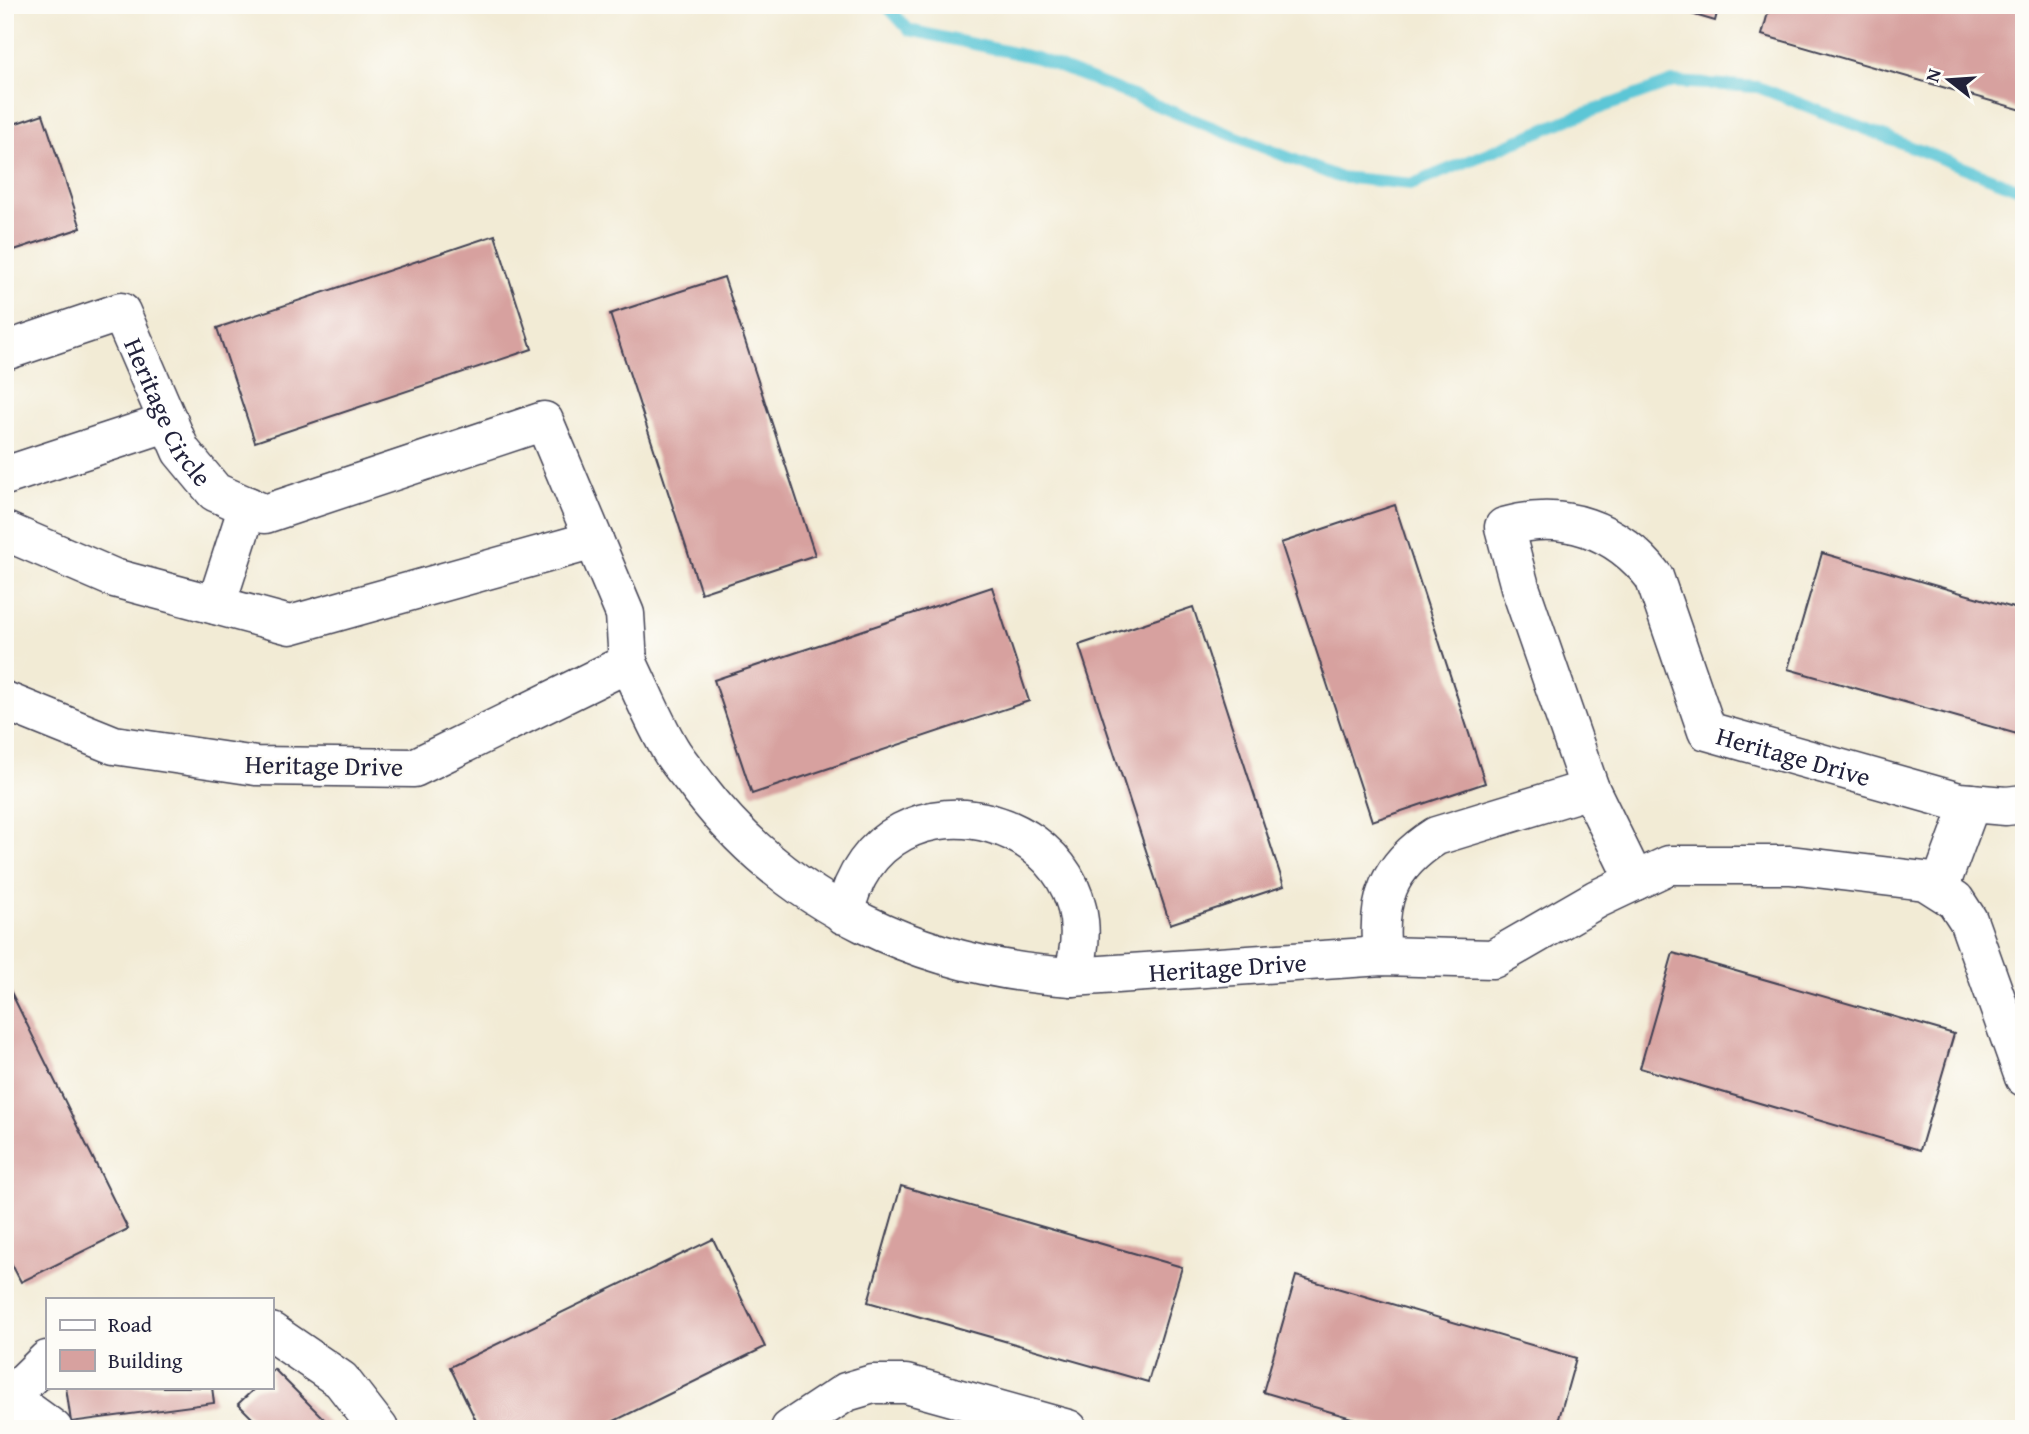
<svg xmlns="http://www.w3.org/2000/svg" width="2029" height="1434" viewBox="0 0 2029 1434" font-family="'Gentium Book Plus',serif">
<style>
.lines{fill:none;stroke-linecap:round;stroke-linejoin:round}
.stream{stroke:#5bc6d6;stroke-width:12}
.building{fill:#d7a19f}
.minor-casing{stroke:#414052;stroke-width:41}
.minor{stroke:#fff;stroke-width:38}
.labels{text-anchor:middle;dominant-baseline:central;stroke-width:5;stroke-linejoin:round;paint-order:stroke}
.street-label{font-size:26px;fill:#22223b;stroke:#fdfcf7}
</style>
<rect width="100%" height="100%" fill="#fdfcf7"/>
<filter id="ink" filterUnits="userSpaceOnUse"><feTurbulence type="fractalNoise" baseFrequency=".0143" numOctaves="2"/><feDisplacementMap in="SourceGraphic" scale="14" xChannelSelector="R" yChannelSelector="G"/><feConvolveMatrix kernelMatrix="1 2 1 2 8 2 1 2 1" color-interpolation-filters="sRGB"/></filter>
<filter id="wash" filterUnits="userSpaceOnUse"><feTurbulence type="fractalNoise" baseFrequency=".00686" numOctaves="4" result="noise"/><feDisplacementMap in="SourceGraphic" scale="28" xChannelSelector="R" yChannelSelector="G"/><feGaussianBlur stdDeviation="1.57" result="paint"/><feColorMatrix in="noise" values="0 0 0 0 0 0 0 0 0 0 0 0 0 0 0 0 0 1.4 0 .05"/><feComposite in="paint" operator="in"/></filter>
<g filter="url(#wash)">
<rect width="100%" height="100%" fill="#f2ebd5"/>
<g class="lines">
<path class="stream" d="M886 5 909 30 1037 58 1338 177 1413 184 1567 120 1673 82 1758 87 2024 191"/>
</g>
<g id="blocks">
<path class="building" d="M1661 5H1719L1715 21Z
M1770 5H2011L2024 9 2022 110 1762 35Z
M43 114 81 228 5 253V127Z
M495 235 532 349 255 442 217 328Z
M724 277 815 555 701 593 610 314Z
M1395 505 1485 783 1372 821 1281 543Z
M1822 553 2024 611V736L1788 669Z
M992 587 1029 701 752 794 714 680Z
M1193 607 1284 886 1170 924 1079 645Z
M1673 953 1954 1034 1920 1150 1640 1068Z
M5 980 128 1229 21 1282 5 1251Z
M901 1186 1182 1267 1148 1382 868 1302Z
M713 1239 765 1347 598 1429H480L450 1367Z
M1296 1276 1576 1358 1556 1429H1389L1263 1392Z
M274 1369 334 1429H263L238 1404 256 1387H271V1372Z
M66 1387H212L214 1403 71 1422Z"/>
</g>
</g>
<g filter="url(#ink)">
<use href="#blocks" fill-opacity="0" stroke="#414052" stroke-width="2"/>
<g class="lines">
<g class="minor-casing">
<g id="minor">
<path id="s1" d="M5 351 121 312 181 451 215 492 265 514 544 421 625 614 628 663 414 768 256 766 114 745 5 701"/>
<path d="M5 476 169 422"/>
<path d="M5 531 114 578 290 625 594 540"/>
<path d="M216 605 248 506"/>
<path id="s2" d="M628 663C642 692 654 722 670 749 678 763 690 775 699 788 790 907 924 968 1072 977L1382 956 1493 959 1597 899 1669 865H1790L1925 881 1955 900 1968 920 2024 1077"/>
<path id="s3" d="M1635 881 1590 789 1520 587 1504 527C1563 510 1617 529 1654 577L1707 731 1959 802 2006 806 2024 804"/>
<path d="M1939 889 1971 803"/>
<path d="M844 915C879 748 1126 818 1072 977"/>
<path d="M1382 956C1376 901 1387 867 1436 836L1590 789"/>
<path d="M271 1332 341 1380 379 1429"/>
<path d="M5 1394 53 1429"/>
<path d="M5 1401 47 1360"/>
<path d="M790 1429 846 1392 873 1384H906L1068 1429"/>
</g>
</g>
<use href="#minor" class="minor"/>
</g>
</g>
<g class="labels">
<g class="street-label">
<text stroke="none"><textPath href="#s1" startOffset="233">Heritage Circle</textPath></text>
<text stroke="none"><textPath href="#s3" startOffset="800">Heritage Drive</textPath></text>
<text transform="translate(324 765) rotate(1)">Heritage Drive</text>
<text stroke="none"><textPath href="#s2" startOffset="732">Heritage Drive</textPath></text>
</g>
</g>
<rect width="2029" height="1434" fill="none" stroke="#fdfcf7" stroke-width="28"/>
<rect x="46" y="1298" width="228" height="91" fill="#fdfcf7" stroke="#a5a5ac" stroke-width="2"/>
<rect x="60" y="1320" width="35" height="10" fill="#ffffff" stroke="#a5a5ac" stroke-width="2"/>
<text x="108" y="1332" font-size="21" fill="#22223b">Road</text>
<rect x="60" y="1350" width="35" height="21" fill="#d7a19f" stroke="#a5a5ac" stroke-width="2"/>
<text x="108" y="1368" font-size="21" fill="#22223b">Building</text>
<g transform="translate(1949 80) rotate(287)" stroke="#fdfcf7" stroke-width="5" paint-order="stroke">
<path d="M0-5L12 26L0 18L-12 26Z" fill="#22223b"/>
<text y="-10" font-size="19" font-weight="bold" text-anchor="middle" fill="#22223b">N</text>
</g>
</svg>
